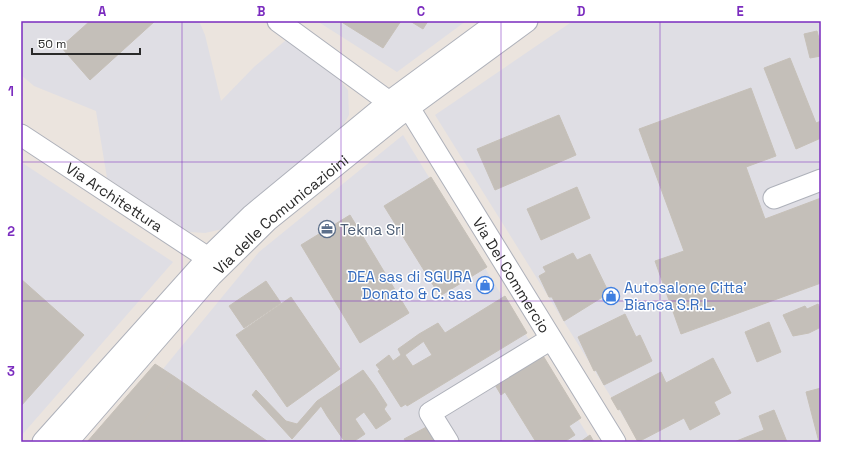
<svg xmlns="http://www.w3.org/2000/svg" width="842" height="463" viewBox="0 0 842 463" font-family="'Space Grotesk',sans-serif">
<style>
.industrial{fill:#dfdee4}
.building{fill:#c4bfb9;stroke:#c6c0b8}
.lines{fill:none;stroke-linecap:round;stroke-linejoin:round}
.minor-casing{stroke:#aeb1ba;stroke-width:23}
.minor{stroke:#fff;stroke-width:21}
.grid{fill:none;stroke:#7b2cbf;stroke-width:1;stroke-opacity:0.55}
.labels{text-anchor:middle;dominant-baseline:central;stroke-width:3;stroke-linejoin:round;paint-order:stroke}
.street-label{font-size:15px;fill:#2a2a2a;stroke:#fff}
.service-label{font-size:15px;fill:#4e5e75;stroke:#fff;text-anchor:start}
.shop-label{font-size:15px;fill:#366cbe;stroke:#fff;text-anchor:end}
.neatline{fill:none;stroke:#7b2cbf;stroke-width:1.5}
.grid-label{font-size:13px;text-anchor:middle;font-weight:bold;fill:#7b2cbf}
</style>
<rect width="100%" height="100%" fill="#ebe4de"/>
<path class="industrial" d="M21 21H199L205 35 221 101 254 67 286 40 337 77 348 90 349 115 340 131 286 173 227 228 205 233 189 232 107 178 96 111 34 86 21 75Z
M317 21H466L397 72Z
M573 21H821V442H639L435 115Z
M403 135 592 442H103L259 252Z
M21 162 173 262 21 436Z"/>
<path class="building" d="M90 21H155L90 80 61 47Z
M340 21H401L383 48Z
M410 21H428L423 29Z
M817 31 821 46V56L810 58 804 34Z
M790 58 816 123 821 121V138L796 149 764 68Z
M751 88 776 156 746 167 765 219 821 198V283L681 334 655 261 684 251 639 129Z
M559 115 576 155 495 190 477 149Z
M431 177 487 267 440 296 384 206Z
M577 187 590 218 541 240 527 209Z
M350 215 409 313 360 343 301 245Z
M573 253 577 260 590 254 609 293 564 321 552 297H549L539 276 546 272 543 267Z
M21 279 84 335 21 406Z
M266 281 281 303 244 328 229 306Z
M505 296 527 333 407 406 406 404 401 407 378 371 380 370 376 365 389 355 403 375 414 368 413 366 432 355 419 334 438 323 445 333Z
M291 297 340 369 287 407 236 335Z
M818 304 821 310V319L820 320 821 327 809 333 793 336 783 315 805 306 807 309Z
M625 314 636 337 640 335 652 361 604 385 596 370 594 371 578 337Z
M769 322 781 352 757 362 745 332Z
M419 334 424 341 405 355 414 368 403 375 393 361 401 355 398 349Z
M542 354 581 418 569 426 575 435 564 442H536L505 392 501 395 494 383Z
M713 358 731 393 714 402 720 414 690 430 684 418 638 442 620 409 618 410 611 398 661 372 666 383Z
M155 364 175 377 129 442H87Z
M363 370 374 385 327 416 321 406 292 439 252 395 256 390 286 421 297 424 317 401Z
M175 377 267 441 266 442H129Z
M374 385 387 405 384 409 391 419 376 429 364 412 355 419 365 434 353 442H345L327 416Z
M821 388V442H819L806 392Z
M774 410 787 442H769L764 430 759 416Z
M432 424 442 442H406L404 439Z
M764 430 769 442H734Z
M590 435 594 442H580Z"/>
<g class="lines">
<g class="minor-casing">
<g id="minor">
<path d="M278 21 389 102"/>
<path id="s1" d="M409 108 615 442"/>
<path id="s2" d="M21 135 208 258"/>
<path d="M774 198 821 180"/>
<path d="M43 442 208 258 252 215 389 102 499 21"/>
<path id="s3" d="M67 442 211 276 268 220 396 117 527 21"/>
<path d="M448 442 430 413 551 339"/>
</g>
</g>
<use href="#minor" class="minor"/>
</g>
<path class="grid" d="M182 21V442M341 21V442M501 21V442M660 21V442M21 162H821M21 301H821"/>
<defs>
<g id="office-ring" transform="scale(0.9)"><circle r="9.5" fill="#fff" stroke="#5c6f8a" stroke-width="1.5"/><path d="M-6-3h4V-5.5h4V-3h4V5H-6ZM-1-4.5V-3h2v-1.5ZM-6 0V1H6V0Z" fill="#5c6f8a"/></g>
<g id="shop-ring" transform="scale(0.9)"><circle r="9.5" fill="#fff" stroke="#3f7fe0" stroke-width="1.5"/><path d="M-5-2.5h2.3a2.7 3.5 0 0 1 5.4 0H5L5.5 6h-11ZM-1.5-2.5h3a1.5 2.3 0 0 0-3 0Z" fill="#3f7fe0"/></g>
</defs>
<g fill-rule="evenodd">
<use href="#office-ring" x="327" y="229"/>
<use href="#shop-ring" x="485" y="285"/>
<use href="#shop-ring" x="611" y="296"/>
</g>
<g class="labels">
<g class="street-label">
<text stroke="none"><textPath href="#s2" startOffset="112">Via Architettura</textPath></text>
<text stroke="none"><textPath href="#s3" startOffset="313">Via delle Comunicazioini</textPath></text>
<text stroke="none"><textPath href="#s1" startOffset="196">Via Del Commercio</textPath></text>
</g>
<g class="service-label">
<text x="340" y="229">Tekna Srl</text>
</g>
<g class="shop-label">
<text x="472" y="276">DEA sas di SGURA<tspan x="472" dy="17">Donato &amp; C. sas</tspan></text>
<text x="624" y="287" text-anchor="start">Autosalone Citta'<tspan x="624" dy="17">Bianca S.R.L.</tspan></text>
</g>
</g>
<rect width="842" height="463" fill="none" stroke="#ffffff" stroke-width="44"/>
<path d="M32 48v6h108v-6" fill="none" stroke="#2a2a2a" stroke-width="2"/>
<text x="38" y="48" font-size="12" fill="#2a2a2a" stroke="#ffffff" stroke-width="3" paint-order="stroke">50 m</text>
<rect x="22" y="22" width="798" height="419" class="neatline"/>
<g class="grid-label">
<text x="102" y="16">A</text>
<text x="261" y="16">B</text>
<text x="421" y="16">C</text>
<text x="581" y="16">D</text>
<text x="740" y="16">E</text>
<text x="11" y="96">1</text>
<text x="11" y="236">2</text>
<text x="11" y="376">3</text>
</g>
</svg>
